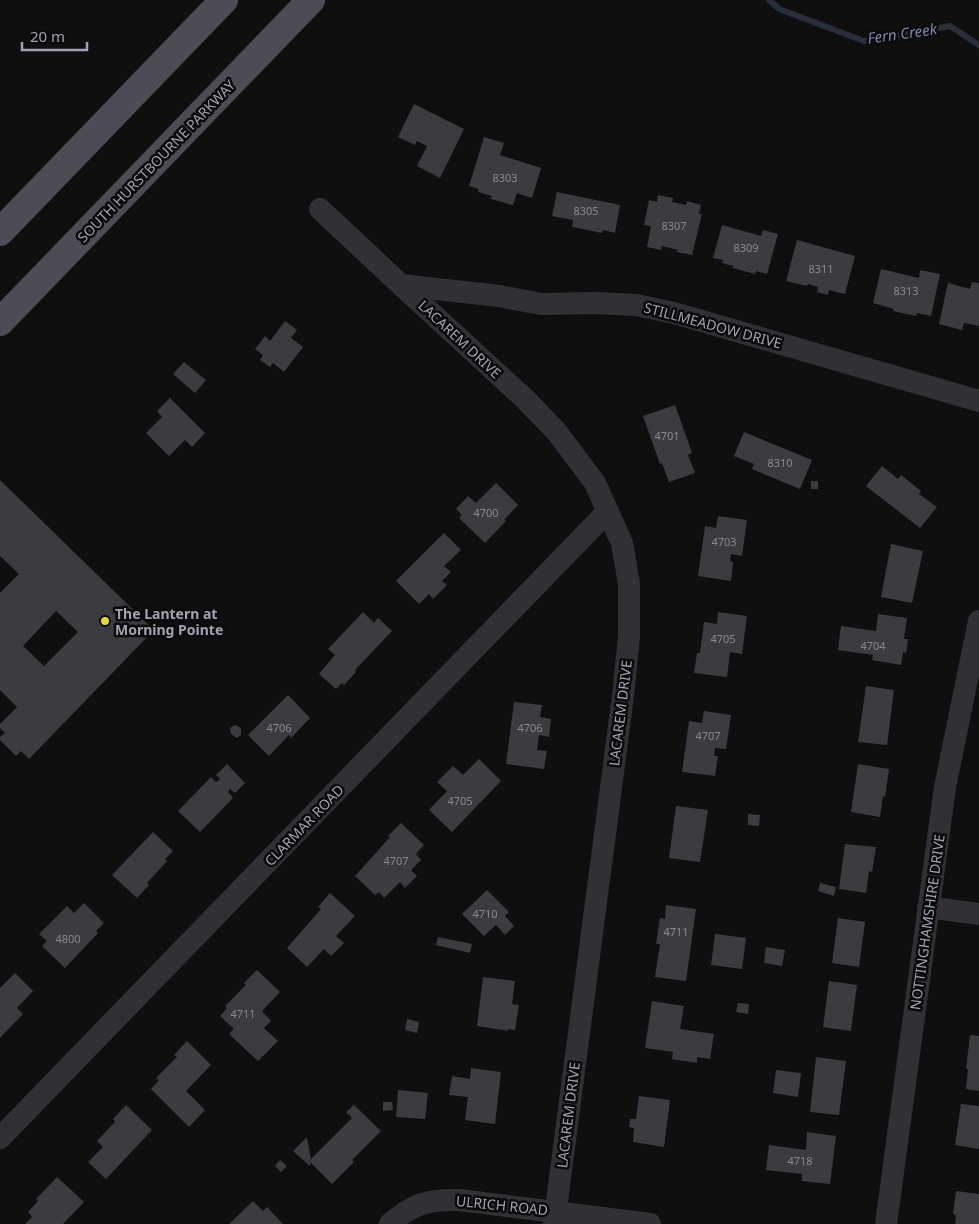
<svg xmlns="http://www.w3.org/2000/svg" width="979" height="1224" viewBox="0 0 979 1224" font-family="'Noto Sans',sans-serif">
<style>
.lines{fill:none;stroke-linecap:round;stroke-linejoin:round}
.stream{stroke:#292f38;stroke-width:6}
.building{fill:#3c3c40;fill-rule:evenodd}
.minor{stroke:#313035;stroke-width:22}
.major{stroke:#4d4c54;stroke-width:28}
.poi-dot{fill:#e8d530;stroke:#0a0a0b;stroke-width:2}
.labels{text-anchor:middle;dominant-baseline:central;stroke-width:5;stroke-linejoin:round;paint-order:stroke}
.number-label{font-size:11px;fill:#888895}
.street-label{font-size:14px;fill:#a1a2b1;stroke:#0a0a0b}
.poi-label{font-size:14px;font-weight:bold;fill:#a1a2b1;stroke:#0a0a0b;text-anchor:start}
.water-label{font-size:15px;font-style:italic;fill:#7888ab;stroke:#0a0a0b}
</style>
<rect width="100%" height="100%" fill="#0f0f10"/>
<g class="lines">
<path class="stream" d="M769 0 779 9 864 41 950 26 979 45"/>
</g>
<path class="building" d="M414 104 464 129 440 178 417 166 427 146 417 141 415 145 398 137Z
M484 137 504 143 500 155 541 168 532 198 517 193 513 205 491 199 492 196 478 192 479 189 469 186Z
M557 192 620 205 615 233 603 230 602 233 572 227 573 220 552 216Z
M658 195 673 198 672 202 686 205 687 201 701 205 699 214H702L692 255 677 252 678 250 662 246 661 250 647 247 651 226 644 225 649 200 657 202Z
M722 225 761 236 763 230 778 234 767 274 756 271 755 274 733 268V266L722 263 723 260 713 258Z
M797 240 855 256 845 294 829 290 828 295 817 292 818 287 808 284 807 286 786 281Z
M881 269 919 278 920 270 940 274 931 316 917 313 916 316 893 311 894 309 873 303Z
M972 282 979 283V326L964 323 962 330 939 324 948 283 970 289Z
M285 321 297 330 291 338 303 347 284 372 273 363 270 367 260 360 263 355 255 349 265 336 270 341Z
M184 362 206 380 195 393 173 374Z
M170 398 205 433 192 447 185 440 169 456 146 433 162 417 157 411Z
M675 405 692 453 688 455 695 473 669 482 662 463 660 464 643 416Z
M744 432 812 460 800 489 752 469 754 464 734 456Z
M882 466 898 479 901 475 921 491 919 494 937 507 920 528 866 486Z
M0 480 154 630 29 759 21 751 16 756 0 740V737L5 733 0 728V724L17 707 0 690V593L19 574 0 556ZM56 611 78 632 44 666 23 646Z
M811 481H818V489H811Z
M496 483 518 505 504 520 506 521 485 543 459 518 462 515 456 509 468 496 476 503Z
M718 516 747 520 742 556 731 554 730 561 733 562 731 581 698 576 705 526 716 528Z
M444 533 461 550 444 566 451 572 442 581 447 585 433 599 429 594 419 604 396 581Z
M891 544 923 551 912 603 881 597Z
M363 612 374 623 378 618 392 631 355 670 356 672 344 685 342 683 336 689 319 674 335 655 328 649Z
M718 612 747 616 742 654 730 652 727 677 694 673 697 653H700L704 622 717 624Z
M878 614 907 618 904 639H908L906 653 903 652 901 665 872 660 873 655 838 650 841 626 876 631Z
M866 686 894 690 887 745 858 742Z
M288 695 310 718 291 738 289 735 269 756 248 735Z
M514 702 542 705 540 717 551 719 549 737 539 735 537 750 547 751 544 769 506 764Z
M704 711 731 715 726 749 715 748 714 756H718L715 776 682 772 689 721 702 723Z
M235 725 241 728V735L237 738 231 734 230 728Z
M479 759 501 781 452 832 429 810 447 791 437 782 453 766 463 775Z
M227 764 245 783 235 793 230 789 228 792 233 798 200 832 178 811 211 777 216 782 220 779 216 775Z
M858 764 889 769 885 797 883 796 880 817 851 812Z
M676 806 708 810 700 862 669 858Z
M748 814 760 815 759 826 748 825Z
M401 823 424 845 416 854 421 860 411 870 417 876 405 888 400 882 384 898 379 892 375 895 355 876 390 837 388 836Z
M153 832 173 851 165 859 167 861 147 883 149 885 137 898 112 875Z
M845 844 876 847 872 872 869 871 866 893 839 889Z
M820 883 836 887 834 896 818 891Z
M487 890 509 912 505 916 514 926 505 935 496 925 484 936 462 914Z
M330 893 355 916 336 936 344 943 331 956 324 949 307 967 287 948 321 909 318 907Z
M84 903 104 923 96 931 98 933 65 968 42 946 47 941 39 934 67 906 74 913Z
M666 905 696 909 686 981 655 977 660 944H656L660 918 665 919Z
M838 918 865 922 859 967 832 963Z
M715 934 746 938 742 969 711 965Z
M438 937 472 944 470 953 436 945Z
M766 947 785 950 782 966 764 963Z
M257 970 280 992 262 1011 271 1021 264 1028 278 1041 258 1061 229 1034 234 1029 220 1016 227 1008 225 1006 246 985 244 983Z
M15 973 33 991 17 1008 23 1014 0 1038V988Z
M483 977 515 981 512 1004 519 1005 515 1030 508 1029V1031L477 1026Z
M829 981 857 985 851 1031 823 1027Z
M652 1001 684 1006 680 1029 714 1034 710 1059 697 1057V1063L672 1059 673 1052 645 1048Z
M738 1003 749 1004 748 1014 736 1012Z
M407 1019 419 1022 417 1033 405 1030Z
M970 1035 979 1036V1091L966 1089 968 1069H966Z
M187 1041 211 1065 186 1091 205 1110 189 1127 151 1089 159 1080 156 1078 177 1057 174 1055Z
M816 1057 846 1061 839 1115 810 1112Z
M471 1068 501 1072 495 1124 465 1120 468 1097 449 1095 452 1076 470 1079Z
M776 1070 801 1073 798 1097 773 1093Z
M398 1090 428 1093 425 1119 396 1117Z
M639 1096 670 1100 664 1147 633 1142 634 1128 629 1127 630 1119H636Z
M383 1102H392L393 1110 383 1111Z
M961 1104 979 1106V1149L955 1145Z
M126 1105 152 1130 106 1179 88 1162 103 1147 97 1141 115 1122 113 1119Z
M354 1105 381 1131 352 1160 354 1162 332 1184 309 1161 352 1118 346 1112Z
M807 1132 836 1136 830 1184 802 1181V1174L766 1170 769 1145 806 1150Z
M307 1138 311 1159H310V1166L293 1151 305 1139Z
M280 1160 287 1166 281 1172 275 1166Z
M57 1177 84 1202 63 1224H25L32 1217 28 1212 38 1201 36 1199Z
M956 1191 979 1194V1224H955L956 1215 953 1214Z
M253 1201 263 1211 267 1207 283 1224H229Z"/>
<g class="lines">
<path class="minor" d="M320 209 401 285 499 296 541 304 596 303 636 305 674 313 979 401
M401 285 525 399 556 431 595 483 622 543 629 584V637L623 696 554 1224
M928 907 979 914
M0 1138 608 511
M390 1224C412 1204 429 1199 459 1200L650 1224
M886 1224 945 787 979 621"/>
<path class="major" d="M0 232 224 0
M0 322 311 0"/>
</g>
<circle class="poi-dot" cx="105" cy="621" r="5"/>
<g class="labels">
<g class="number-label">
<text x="505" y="177">8303</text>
<text x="586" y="210">8305</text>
<text x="674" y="225">8307</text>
<text x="746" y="247">8309</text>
<text x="821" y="268">8311</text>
<text x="906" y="290">8313</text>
<text x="667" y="435">4701</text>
<text x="780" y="462">8310</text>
<text x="486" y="512">4700</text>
<text x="724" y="541">4703</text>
<text x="723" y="638">4705</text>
<text x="873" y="645">4704</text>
<text x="279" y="727">4706</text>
<text x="530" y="727">4706</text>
<text x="708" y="735">4707</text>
<text x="460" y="800">4705</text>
<text x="396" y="860">4707</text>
<text x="485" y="913">4710</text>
<text x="676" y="931">4711</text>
<text x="68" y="938">4800</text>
<text x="243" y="1013">4711</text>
<text x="800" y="1160">4718</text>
</g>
<g class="street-label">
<text transform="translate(156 161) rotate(-46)">SOUTH HURSTBOURNE PARKWAY</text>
<text transform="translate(713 325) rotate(15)">STILLMEADOW DRIVE</text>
<text transform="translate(460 339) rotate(43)">LACAREM DRIVE</text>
<text transform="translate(620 713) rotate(-83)">LACAREM DRIVE</text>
<text transform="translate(304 825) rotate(-46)">CLARMAR ROAD</text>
<text transform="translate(927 922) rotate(-82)">NOTTINGHAMSHIRE DRIVE</text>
<text transform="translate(568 1115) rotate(-83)">LACAREM DRIVE</text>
<text transform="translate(502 1205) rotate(6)">ULRICH ROAD</text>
</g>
<g class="poi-label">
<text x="115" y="613">The Lantern at<tspan x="115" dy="16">Morning Pointe</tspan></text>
</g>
<g class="water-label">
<text transform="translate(902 33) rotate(-8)">Fern Creek</text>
</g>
</g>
<path d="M22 42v8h65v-8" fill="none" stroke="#a1a2b1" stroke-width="2.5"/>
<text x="30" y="42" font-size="15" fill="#a1a2b1" stroke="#0a0a0b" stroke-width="4" paint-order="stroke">20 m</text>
</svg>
